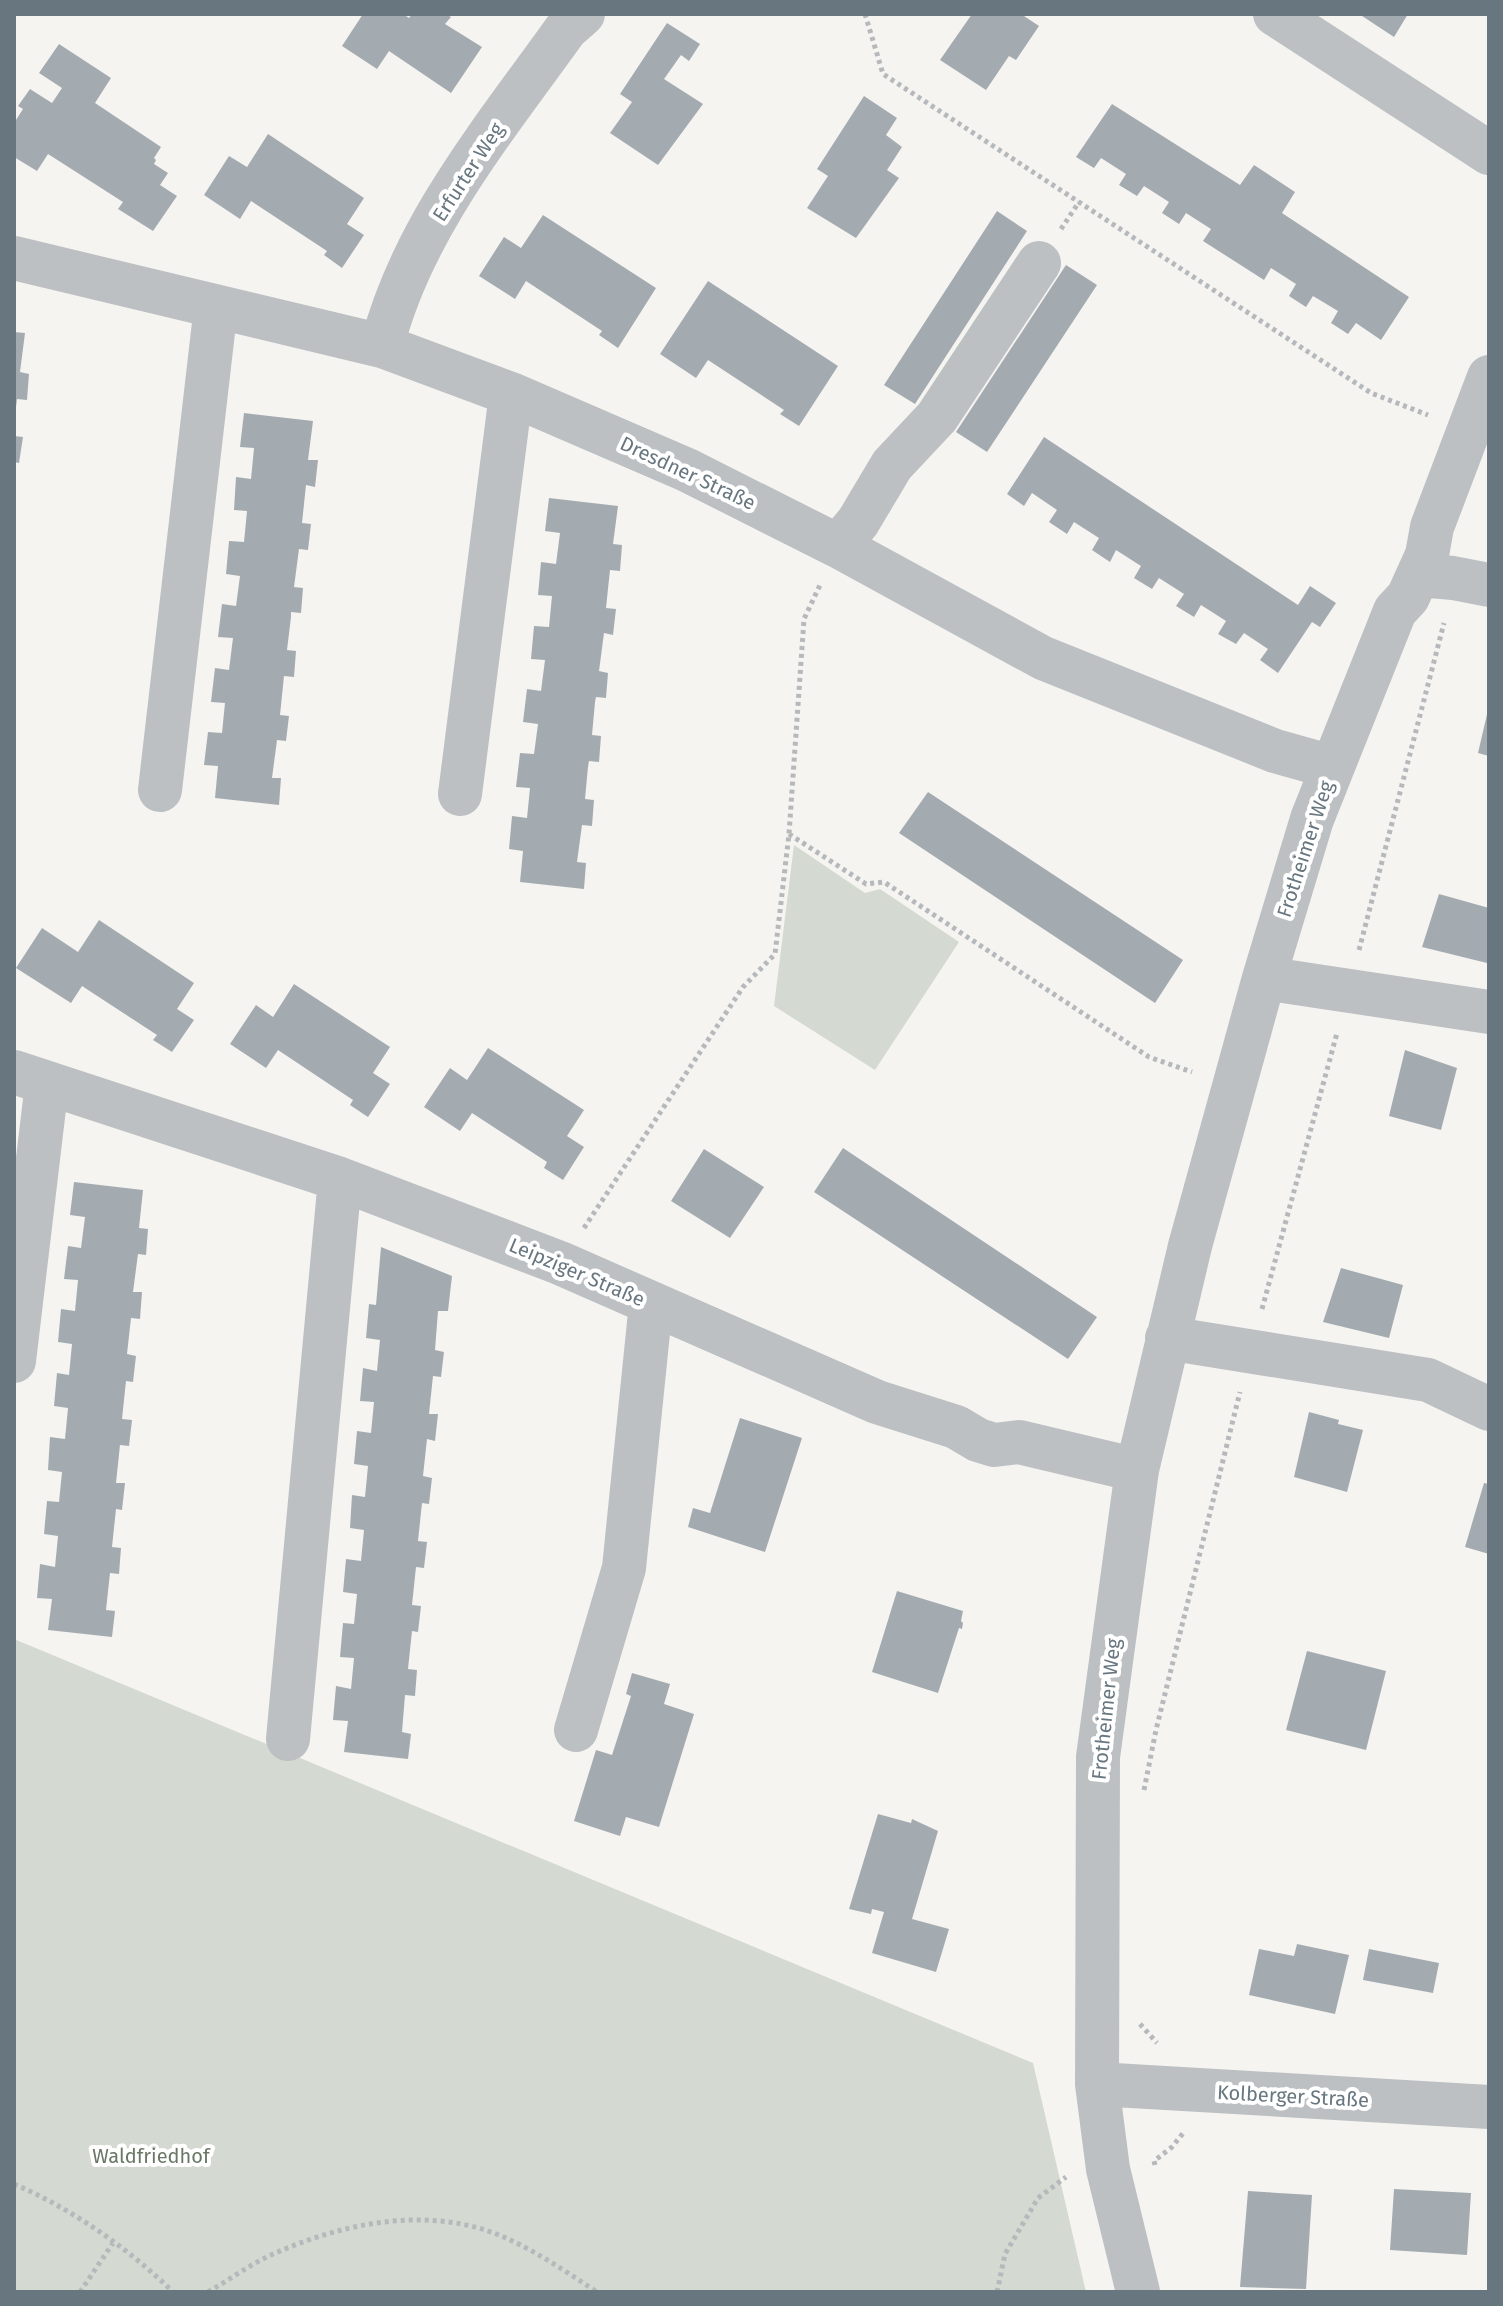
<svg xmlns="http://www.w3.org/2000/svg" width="1503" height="2306" viewBox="0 0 1503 2306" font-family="'Fira Sans',sans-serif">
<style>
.green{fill:#d4d9d1}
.building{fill:#a4abb0}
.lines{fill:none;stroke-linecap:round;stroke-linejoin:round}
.path{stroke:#b6b9bb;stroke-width:5;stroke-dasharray:4 4;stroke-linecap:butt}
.minor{stroke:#bcc0c3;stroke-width:44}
.labels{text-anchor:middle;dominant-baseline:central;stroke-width:8;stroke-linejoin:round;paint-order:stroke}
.street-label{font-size:20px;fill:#67767f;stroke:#fff}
.park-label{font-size:20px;fill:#6a7765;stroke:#fff}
</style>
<rect width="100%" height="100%" fill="#f5f4f1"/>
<path class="green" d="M794 845 865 893 880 889 959 942 875 1070 774 1006Z
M14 1639 1033 2063 1086 2292H14Z"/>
<path class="building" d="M363 14H403L409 18 412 14H446L451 17 445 24 482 47 451 93 389 51 377 69 342 46Z
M972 14H1021L1039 26 1016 60 1009 56 986 90 940 60Z
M1359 14H1408L1394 37Z
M667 23 700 44 689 61 681 55 664 79 703 104 658 165 610 133 632 102 620 94Z
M59 44 111 78 95 103 161 147 154 158 156 160 154 164 168 173 160 185 177 196 153 231 118 209 123 202 48 154 37 171 14 157V123L23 109 18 106 30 89 52 103 62 88 39 73Z
M864 96 897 118 886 135 902 147 887 170 899 178 856 238 807 208 828 176 817 169Z
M1112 104 1240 185 1254 165 1295 192 1282 213 1409 297 1381 340 1356 323 1348 334 1331 323 1338 311 1313 296 1306 307 1289 296 1296 284 1271 268 1264 280 1203 241 1211 229 1186 213 1179 224 1162 213 1169 202 1144 186 1137 196 1119 185 1126 174 1101 158 1094 168 1076 157Z
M268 134 364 198 347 224 364 235 342 268 324 255 327 251 251 201 240 219 204 195 229 156 247 167Z
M997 211 1027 231 915 404 884 385Z
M543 215 656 288 618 348 599 335 602 331 526 281 515 299 479 276 504 237 521 248Z
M1066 265 1097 285 987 452 956 432Z
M708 281 838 366 799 426 780 414 784 410 708 360 696 378 660 354Z
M14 332 25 333 20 372 29 374 27 400 17 399 16 407Z
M244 413 313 421 308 460H318L315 487 306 485 302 523 311 524 308 550 299 549 294 587 303 588 301 613 291 612V617L287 650 296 651 294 677 284 676 280 715 289 716 286 741 277 740 272 778H281L279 805 215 798 218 766 204 765 208 732 222 733 225 703 211 702 215 668 229 670 233 638 218 637 222 604 236 606 240 576 226 574 229 541 244 542 247 511 234 510 236 477 251 479 254 448 240 447Z
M14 436 23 437 19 463 14 462Z
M1044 437 1298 605 1310 586 1336 603 1320 627 1312 622 1278 673 1260 660 1268 649 1244 633 1236 644 1218 634 1226 621 1201 605 1194 617 1176 606 1184 594 1159 578 1152 589 1134 578 1141 566 1116 550 1110 562 1092 550 1099 538 1074 522 1067 534 1049 522 1057 510 1032 493 1024 506 1007 494Z
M549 498 618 506 613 544 622 545 620 571 610 570 606 608 616 609 613 635 604 633 599 671 608 673 606 698 596 697 595 702 592 735 601 736 599 762 589 761 588 767 585 799 594 800 592 826 582 825 577 862 586 863 584 889 520 882 523 851 509 849 512 816 527 818 530 788 516 787 520 753 534 754 538 724 523 722 527 689 541 691 545 660 531 659 534 626 549 627 552 596 538 595 541 562 556 564 560 533 545 531Z
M1488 710 1489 711V756L1478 753Z
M928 792 1183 960 1155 1003 899 833Z
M1439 894 1489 908 1487 963 1422 947Z
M99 920 194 983 177 1009 194 1020 172 1052 153 1040 157 1035 82 986 71 1003 16 968 42 928 78 952Z
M294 984 390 1047 373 1073 390 1084 368 1117 350 1105 353 1100 278 1050 266 1068 230 1044 256 1005 273 1017Z
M488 1048 584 1110 567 1136 584 1147 563 1180 544 1168 547 1162 472 1113 460 1131 424 1107 450 1068 467 1080Z
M1405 1050 1457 1068 1441 1130 1389 1116Z
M843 1148 1097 1317 1068 1359 814 1192Z
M704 1149 764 1187 730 1238 671 1201Z
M74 1182 143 1190 139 1228 148 1229 146 1255 138 1254 133 1292H142L140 1319 131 1318 127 1354 136 1356 133 1382 126 1381 122 1419 132 1420 129 1446 120 1445 116 1483H125L122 1510 116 1509 112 1547 121 1548 119 1574 110 1573 106 1610 115 1611 112 1637 48 1630 52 1599 37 1598 40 1564 55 1567 58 1536 44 1534 47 1501 59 1502 62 1472 48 1470 50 1437 65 1439 68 1408 54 1406 57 1373 69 1375 72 1344 58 1342 61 1309 75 1311 78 1280 64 1279 68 1246 81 1248 85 1217 70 1215Z
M381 1247 452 1276 448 1311H438L435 1350 444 1352 441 1377 433 1376 429 1414H438L435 1441 427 1439 423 1476 432 1478 429 1504 422 1503 418 1541 427 1542 424 1568 416 1567 412 1605 421 1606 418 1632 412 1631 408 1669 417 1670 415 1696 405 1695 402 1732 411 1734 408 1759 344 1752 348 1721 333 1720 336 1686 351 1689 354 1658 340 1657 343 1623 354 1624 357 1594 343 1592 346 1559 361 1561 364 1530 350 1528 352 1495 365 1497 368 1466 354 1464 357 1431 371 1433 374 1402 360 1401 363 1368 377 1371 380 1340 366 1338 369 1304 376 1305Z
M1341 1268 1403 1285 1389 1338 1323 1322Z
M1309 1412 1339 1420 1338 1424 1363 1430 1347 1492 1294 1477Z
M740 1418 802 1438 765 1552 688 1527 693 1508 710 1513Z
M1484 1483 1489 1484V1554L1465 1547Z
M897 1591 963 1611 961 1621 963 1623 962 1629 959 1628 938 1693 872 1672Z
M1307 1651 1386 1671 1366 1750 1286 1730Z
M632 1673 670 1684 664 1704 694 1714 659 1827 626 1817 620 1836 574 1821 596 1750 612 1755 631 1696 626 1694Z
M878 1814 911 1823 912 1819 938 1831 912 1919 949 1929 936 1972 872 1953 884 1912 872 1909 871 1914 849 1909Z
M1297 1944 1349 1955 1335 2014 1249 1995 1259 1949 1294 1956Z
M1369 1949 1439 1963 1433 1993 1363 1980Z
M1394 2189 1471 2193 1467 2255 1390 2250Z
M1248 2191 1312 2195 1306 2289 1240 2287Z"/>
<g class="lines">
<path class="path" d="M865 14 883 74 1371 393 1428 415
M1061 229 1079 202
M789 834 866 884 884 882 1149 1057 1192 1072
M1359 950 1444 623
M584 1228 743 987 775 954 789 834 804 619 821 583
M1262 1309 1337 1033
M1144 1790 1156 1730 1240 1392
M1140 2024 1157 2043
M1155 2165 1154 2161 1172 2147 1184 2132
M14 2184C72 2209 128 2248 173 2292
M80 2292 113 2243
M208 2292C229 2280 249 2265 271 2255 344 2222 433 2204 508 2239 539 2253 568 2273 597 2292
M997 2292 1005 2254 1038 2198 1066 2177"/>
<path class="minor" d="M1275 14 1489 153
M14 258 382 346 511 394 687 470 838 546 1043 658 1275 751 1332 767
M382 346C412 227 496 127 566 29L583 14
M838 546 858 522 892 465 937 417 1039 263
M1419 575 1453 578 1489 585
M160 790 216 306
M460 794 511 394
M1264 978 1489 1012
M14 1072 340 1179 560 1263 877 1402 956 1427 978 1440 994 1445 1019 1442 1137 1470
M1167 1338 1428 1380 1489 1409
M14 1361 47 1083
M576 1730 624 1568 651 1303
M288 1739 340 1179
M1097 2084 1489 2107
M1138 2292 1108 2169 1097 2084 1098 1757 1137 1470 1190 1246 1264 978 1312 819 1395 611 1408 597 1427 555 1432 527 1489 377"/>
</g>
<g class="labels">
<g class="street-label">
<text transform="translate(468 172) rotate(-57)">Erfurter Weg</text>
<text transform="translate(688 473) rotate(25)">Dresdner Straße</text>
<text transform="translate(1305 849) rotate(-72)">Frotheimer Weg</text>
<text transform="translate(577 1272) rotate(23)">Leipziger Straße</text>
<text transform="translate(1106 1709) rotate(-84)">Frotheimer Weg</text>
<text transform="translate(1293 2096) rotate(3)">Kolberger Straße</text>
</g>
<g class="park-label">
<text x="151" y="2156">Waldfriedhof</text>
</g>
</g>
<rect width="1503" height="2306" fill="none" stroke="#67767f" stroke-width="32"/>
</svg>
